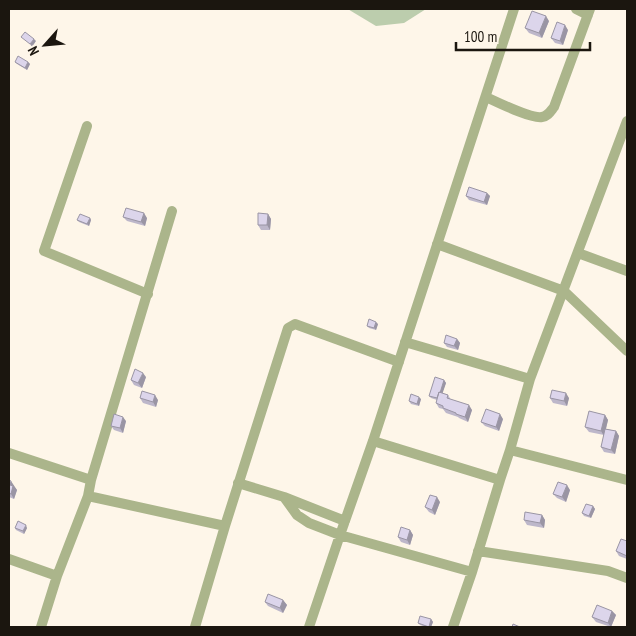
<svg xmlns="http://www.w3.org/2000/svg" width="636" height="636" viewBox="0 0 636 636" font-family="'PT Sans Narrow',sans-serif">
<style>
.green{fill:#bccdad}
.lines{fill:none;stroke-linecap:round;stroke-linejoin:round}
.minor{stroke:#abb58b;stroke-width:10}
.wall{fill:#bdb7ca}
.shaded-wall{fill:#9a95a4}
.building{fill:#dcd5eb;stroke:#9a95a4}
</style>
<rect width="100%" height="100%" fill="#fef6e9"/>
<path class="green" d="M348 9H426L404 23 376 26 351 11Z"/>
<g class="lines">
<path class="minor" d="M576 9 588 15
M486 97C497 102 531 119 542 117 548 116 550 112 554 107L590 9
M87 126 44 251 148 294
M437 244 564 291 627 351
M578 253 627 271
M405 342 530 379
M373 441 500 480
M510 450 627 480
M9 453 91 480
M238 483 284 497 345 521
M88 496 225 526
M284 497 297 515 309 523 340 535 472 572
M478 551 608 571 627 578
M9 559 57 576
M41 627 57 576 88 496 91 480 172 211
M195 627 225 526 288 328 295 324 399 362
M309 627 340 535 373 441 514 9
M453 627 472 572 500 480 510 450 530 379 627 121"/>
</g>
<path class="wall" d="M549 21 542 38 529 33 525 28Z
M568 30 563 45 555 43 551 38Z
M15 62H28L30 64 27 70 17 64Z
M487 193 490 196 487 205 469 200 466 196Z
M268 214 271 219 270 230H261L258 225Z
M123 217 147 218 145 226 127 221Z
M90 218 91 220 89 226 79 222 77 220Z
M378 324 376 330 369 328 367 326Z
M457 339 460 343 458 350 447 347 444 343Z
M146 377 142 388 134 385 131 380Z
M444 380 446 383 442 393 448 395 451 400 472 410 468 422 459 418 458 417 446 413 443 409 439 408 436 403 437 400 431 398 429 396Z
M140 398 158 400 156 407 143 403Z
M550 398H569L567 406 553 403Z
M421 399 419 406 411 404 409 401Z
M605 415 608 420 606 429 616 431 619 436 615 454 604 452 601 447 604 435 589 432 585 427Z
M503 419 499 431 485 426 481 422Z
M126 421 123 433 114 430 111 426Z
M9 480 14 486V487L17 490 14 499 9 497Z
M570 490 566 502 557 498 553 494Z
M440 502 435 515 429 512 425 507Z
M593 506 595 509 591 518 584 516 582 513Z
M542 515 545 520 544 528 527 525 524 520Z
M15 528H27L24 534 16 530Z
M410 530 413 535 410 545 401 542 398 537Z
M627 541V559L619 556 616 551Z
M283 600 287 605 283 613 268 606 265 602Z
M612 611 616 615 611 627 596 622 592 617Z
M431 619 433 622 431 627H426L420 625 418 623Z"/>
<path class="shaded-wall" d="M546 16 549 21 542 38 539 33Z
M565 25 568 30 563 45 560 41Z
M34 39 36 41 32 47 30 44Z
M28 62 30 64 27 70 25 68Z
M487 193 490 196 487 205 484 202Z
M144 213 147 218 145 226 141 222Z
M268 214 271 219 270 230 267 225Z
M90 218 91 220 89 226 87 224Z
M376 322 378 324 376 330 374 328Z
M457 339 460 343 458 350 454 346Z
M143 373 146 377 142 388 138 383Z
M444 380 446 383 440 401 438 399Z
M566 393 569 398 567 406 564 401Z
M155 395 158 400 156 407 153 402Z
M419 397 421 399 419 406 417 404Z
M469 405 472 410 468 422 465 417Z
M500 414 503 419 499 431 496 427Z
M605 415 608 420 604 436 601 431Z
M123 417 126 421 123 433 120 428Z
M616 431 619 436 615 454 611 450Z
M11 481 17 490 14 499 11 494 10 485Z
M567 485 570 490 566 502 562 497Z
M437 497 440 502 435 515 432 510Z
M593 506 595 509 591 518 589 516Z
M542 515 545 520 544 528 540 523Z
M26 525 27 528 24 534 23 531Z
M410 530 413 535 410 545 407 540Z
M283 600 287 605 283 613 280 608Z
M612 611 616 615 611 627 608 623Z
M431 619 433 622 431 627H429Z"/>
<path class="building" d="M532 11 546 16 539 33 525 28Z
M557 22 565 25 560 41 551 38Z
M25 32 34 39 30 44 21 37Z
M18 56 28 62 25 68 15 62Z
M469 187 487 193 484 202 466 196Z
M126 208 144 213 141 222 123 217Z
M258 213 268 214 267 225H258Z
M80 214 90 218 87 224 77 220Z
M369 319 376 322 374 328 367 326Z
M446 335 457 339 454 346 444 343Z
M135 369 143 373 138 383 131 380Z
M435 377 444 380 440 393 439 392 437 398 429 396Z
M552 390 566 393 564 401 550 398Z
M142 391 155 395 153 402 140 398Z
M439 392 448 395 447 398 469 405 465 417 456 414V413L443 408V406L436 403Z
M411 394 419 397 417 404 409 401Z
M486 409 500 414 496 427 481 422Z
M589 411 605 415 601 431 585 427Z
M114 414 123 417 120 428 111 426Z
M605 429 616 431 611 450 601 447Z
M9 480 11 481 10 485 13 486 11 494 9 493Z
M558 482 567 485 562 497 553 494Z
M430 495 437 497 432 510 425 507Z
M586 504 593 506 589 516 582 513Z
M525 512 542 515 540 523 524 520Z
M18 521 26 525 23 531 15 528Z
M401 527 410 530 407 540 398 537Z
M621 539 627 541V556L616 551Z
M268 594 283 600 280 608 265 602Z
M597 605 612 611 608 623 592 617Z
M420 616 431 619 429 627 418 623Z
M513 624 520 627H512Z"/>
<rect width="636" height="636" fill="none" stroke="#1b160f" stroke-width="20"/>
<g transform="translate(45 45) rotate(243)" stroke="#fef6e9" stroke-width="4" paint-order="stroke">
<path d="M0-4L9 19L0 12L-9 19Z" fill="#1b160f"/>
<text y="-8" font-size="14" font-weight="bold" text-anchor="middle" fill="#1b160f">N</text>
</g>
<path d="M456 42v8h134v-8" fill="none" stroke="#1b160f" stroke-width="2.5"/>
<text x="464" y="42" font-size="15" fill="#1b160f" stroke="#fef6e9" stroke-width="4" paint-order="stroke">100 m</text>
</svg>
